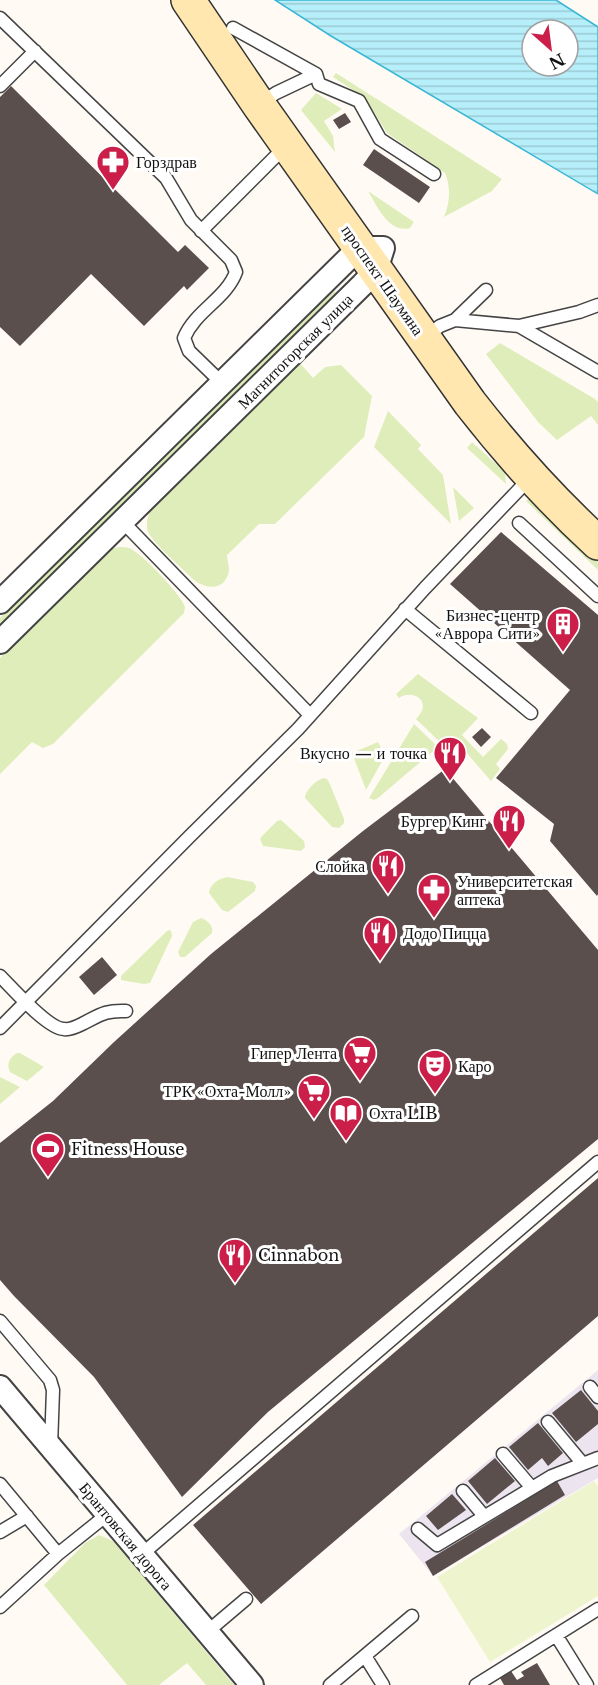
<svg xmlns="http://www.w3.org/2000/svg" width="598" height="1685" viewBox="0 0 598 1685" font-family="'Libre Baskerville',serif">
<style>
.industrial{fill:#ece5ef}
.grass{fill:#dfedba}
.pitch{fill:#eef4cd}
.water{fill:url(#water-rules);stroke:#38b6d6;stroke-width:1.5;fill-rule:evenodd}
.building{fill:#5a4f4c}
.lines{fill:none;stroke-linecap:round;stroke-linejoin:round}
.lane-casing{stroke:#444;stroke-width:15}
.street-casing{stroke:#444;stroke-width:26}
.secondary-casing{stroke:#333;stroke-width:36}
.lane{stroke:#fff;stroke-width:12}
.street{stroke:#fff;stroke-width:22}
.secondary{stroke:#ffe7af;stroke-width:33}
.labels{text-anchor:middle;dominant-baseline:central;stroke-width:6;stroke-linejoin:round;paint-order:stroke}
.poi-label{font-size:16px;fill:#111;stroke:#fff;text-anchor:start}
.street-label{font-size:16px;fill:#111;stroke:#fff}
</style>
<defs>
<pattern id="water-rules" width="6" height="5" patternUnits="userSpaceOnUse" patternTransform="scale(1.5)"><rect width="6" height="5" fill="#b6eefa"/><path d="M0 2.5h6" fill="none" stroke="#9bcbd5"/></pattern>
</defs>
<rect width="100%" height="100%" fill="#fffbf4"/>
<path class="industrial" d="M598 1370V1478L433 1576 399 1534Z"/>
<path class="grass" d="M336 73 502 179 492 191 444 217C450 202 451 188 445 173L387 133 365 98 333 77Z
M316 93 342 109 324 121 333 136 335 152 301 110Z
M368 191 414 222 410 228C389 234 377 206 368 191Z
M332 289 337 294 0 627V618Z
M500 343 595 399 598 402V425L591 416 557 440 538 422 486 354Z
M299 362 313 378 325 367 341 365 372 396 364 437 275 524H259L227 555C227 559 229 565 229 570 226 590 209 590 195 581 185 571 153 543 148 532 145 524 148 516 151 508Z
M388 411 421 445 418 449 443 475 451 524 374 447Z
M472 442 505 472 506 484 467 448Z
M453 487 474 508 459 521Z
M532 495 598 559V570L526 501Z
M119 547C122 547 126 547 129 548 141 552 181 595 185 607L184 613 53 744 43 748 32 742 0 774V658L109 549Z
M418 674 478 718 462 735 483 757 501 739 507 744 508 749 496 764 500 769 491 781 452 736 442 744 416 719C419 715 423 711 423 706 422 694 407 692 399 698L396 694Z
M414 724 438 747 378 798 374 800 369 798Z
M378 742 385 756 366 790 352 753Z
M323 778 327 779 329 782 344 819V823L339 828 332 827 305 798C305 790 316 781 323 778Z
M281 820 304 841 305 847 301 851 263 846 260 839 262 836 277 821Z
M227 877 253 882 256 886 255 891 228 912 222 910 209 893C210 884 218 879 227 877Z
M201 918C207 920 214 926 212 933L185 957H180L178 952 193 922Z
M169 930 171 931 172 936 150 983 144 984 121 980V976L167 931Z
M17 1053H20L44 1067 27 1081 10 1072C6 1064 10 1057 17 1053Z
M0 1077 20 1087 0 1104Z
M99 1535 113 1541 234 1685H206L187 1663 159 1685H127L44 1585 85 1543Z"/>
<path class="pitch" d="M594 1481 598 1486V1596L490 1662 437 1577Z"/>
<path class="water" d="M275 0H556L598 27V194L331 36ZM532 30H568V66H532Z"/>
<path class="building" d="M11 86 178 252 185 245 209 268 187 290 184 286 144 326 91 274 20 346 0 327V97Z
M345 113 351 122 339 129 333 120Z
M374 149 430 187 419 203 363 165Z
M501 532 598 615V894L597 896 550 841 554 824 496 778 570 690 450 584Z
M482 728 491 737 481 747 472 737Z
M445 769 598 950V1139L268 1412 182 1497 94 1377 14 1296 0 1280V1143L53 1101 114 1042 211 954 363 831Z
M102 957 117 975 94 995 79 977Z
M598 1178V1316L261 1604 193 1525Z
M581 1390 598 1411V1424L576 1442 552 1413Z
M538 1423 563 1453 548 1466 542 1458 528 1470 509 1447Z
M495 1458 515 1481 487 1504 468 1481Z
M557 1481 565 1495 433 1576 425 1562Z
M452 1494 466 1510 438 1530 426 1516Z
M537 1663 550 1685H504L500 1678 511 1671 517 1680 524 1676 521 1672Z"/>
<g class="lines">
<g class="lane-casing">
<path id="lane" d="M0 18 166 178 191 220 231 260 236 272C226 299 195 311 184 338L189 351 222 383
M233 28 316 74 319 84 359 101 380 139 434 174
M0 86 35 51
M259 104 276 93 316 74
M201 231 287 145
M455 320 486 290
M519 326 579 312 598 305
M425 337 440 326 455 320 519 326 598 372
M122 521 310 715
M519 523 598 596
M405 609 531 713
M0 976C12 988 48 1029 64 1029 69 1030 78 1026 82 1024 100 1015 105 1010 126 1011
M0 1028 190 836 298 729 425 588 530 478
M0 1321 50 1380 53 1390 51 1446
M590 1387 598 1397
M548 1422 583 1464
M503 1454 532 1488
M0 1484 58 1554
M463 1491 484 1516
M418 1529 437 1545 552 1476 598 1458
M0 1532 27 1516
M141 1555 598 1162
M0 1607 58 1554 108 1514
M207 1632 246 1599
M556 1635 587 1685
M365 1656 383 1685
M330 1685 412 1616
M476 1685 598 1609"/>
</g>
<g class="street-casing">
<path id="street" d="M0 602 359 248H383L376 270 362 285 0 642
M0 1387 252 1685"/>
</g>
<g class="secondary-casing">
<path id="secondary" d="M188 0 259 105 470 403C509 453 551 500 598 543"/>
</g>
<use href="#lane" class="lane"/>
<use href="#street" class="street"/>
<use href="#secondary" class="secondary"/>
</g>
<defs>
<g id="pharmacy-pin" transform="scale(1.725)"><path d="M0 17L-7.5 6A9.5 9.5 0 1 1 7.5 6Z" fill="#cb1e48" stroke="#fff"/><path d="M-2-6h4v4h4v4h-4v4h-4v-4h-4v-4h4Z" fill="#fff"/></g>
<g id="building-pin" transform="scale(1.725)"><path d="M0 17L-7.5 6A9.5 9.5 0 1 1 7.5 6Z" fill="#cb1e48" stroke="#fff"/><path d="M-4-6H4V6H1V3H-1V6H-4ZM-2.5-4.3h1.7v1.8h-1.7ZM.8-4.3h1.7v1.8H.8ZM-2.5-1h1.7V.8h-1.7ZM.8-1h1.7V.8H.8Z" fill="#fff"/></g>
<g id="restaurant-pin" transform="scale(1.725)"><path d="M0 17L-7.5 6A9.5 9.5 0 1 1 7.5 6Z" fill="#cb1e48" stroke="#fff"/><path d="M-5-6h1v4h1v-4h1v4h1v-4h1v5L-1.5 .5V6h-2V.5L-5-1ZM5-6V6H3V1.5H1.5Q1.5-4 5-6Z" fill="#fff"/></g>
<g id="supermarket-pin" transform="scale(1.725)"><path d="M0 17L-7.5 6A9.5 9.5 0 1 1 7.5 6Z" fill="#cb1e48" stroke="#fff"/><path d="M-6-5.5h2.5l.6 2H6L4.5 2H-2.5L-4.4-4H-6ZM-1.5 3.2a1.3 1.3 0 1 0 .1 0ZM3 3.2a1.3 1.3 0 1 0 .1 0Z" fill="#fff"/></g>
<g id="theatre-pin" transform="scale(1.725)"><path d="M0 17L-7.5 6A9.5 9.5 0 1 1 7.5 6Z" fill="#cb1e48" stroke="#fff"/><path d="M-5-5.5Q0-4 5-5.5V0Q5 5 0 6Q-5 5-5 0ZM-3.3-2.5H-1v1.5H-3.3ZM1-2.5H3.3v1.5H1ZM-2.8 1Q0 5.5 2.8 1Z" fill="#fff"/></g>
<g id="library-pin" transform="scale(1.725)"><path d="M0 17L-7.5 6A9.5 9.5 0 1 1 7.5 6Z" fill="#cb1e48" stroke="#fff"/><path d="M-6-4Q-3-5.5-.7-3.5V5Q-3 3-6 4ZM6-4Q3-5.5 .7-3.5V5Q3 3 6 4Z" fill="#fff"/></g>
<g id="stadium-pin" transform="scale(1.725)"><path d="M0 17L-7.5 6A9.5 9.5 0 1 1 7.5 6Z" fill="#cb1e48" stroke="#fff"/><path d="M0-5a6.5 5 0 1 0 0 10a6.5 5 0 1 0 0-10ZM-3.5-1.8h7v3.6h-7Z" fill="#fff"/></g>
</defs>
<g fill-rule="evenodd">
<use href="#pharmacy-pin" x="113" y="162"/>
<use href="#building-pin" x="563" y="624"/>
<use href="#restaurant-pin" x="450" y="753"/>
<use href="#restaurant-pin" x="509" y="821"/>
<use href="#restaurant-pin" x="388" y="866"/>
<use href="#pharmacy-pin" x="434" y="890"/>
<use href="#restaurant-pin" x="380" y="933"/>
<use href="#supermarket-pin" x="360" y="1053"/>
<use href="#theatre-pin" x="435" y="1066"/>
<use href="#supermarket-pin" x="314" y="1091"/>
<use href="#library-pin" x="346" y="1113"/>
<use href="#stadium-pin" x="48" y="1149"/>
<use href="#restaurant-pin" x="235" y="1255"/>
</g>
<g class="labels">
<g class="poi-label">
<text x="136" y="162">Горздрав</text>
<text x="540" y="615" text-anchor="end">Бизнес-центр<tspan x="540" dy="18">«Аврора Сити»</tspan></text>
<text x="427" y="753" text-anchor="end">Вкусно — и точка</text>
<text x="486" y="821" text-anchor="end">Бургер Кинг</text>
<text x="365" y="866" text-anchor="end">Слойка</text>
<text x="457" y="881">Университетская<tspan x="457" dy="18">аптека</tspan></text>
<text x="403" y="933">Додо Пицца</text>
<text x="337" y="1053" text-anchor="end">Гипер Лента</text>
<text x="458" y="1066">Каро</text>
<text x="291" y="1091" text-anchor="end">ТРК «Охта-Молл»</text>
<text x="369" y="1113">Охта LIB</text>
<text x="71" y="1149">Fitness House</text>
<text x="258" y="1255">Cinnabon</text>
</g>
<g class="street-label">
<text transform="translate(383 280) rotate(55)">проспект Шаумяна</text>
<text transform="translate(295 351) rotate(-45)">Магнитогорская улица</text>
<text transform="translate(126 1536) rotate(50)">Брантовская дорога</text>
</g>
</g>
<g transform="translate(550 48) rotate(152)"><circle r="28" fill="#ffffff" stroke="#a0a0a0" stroke-width="1.5"/>
<path d="M0-4.5L10 22L0 15L-10 22Z" fill="#cb1e48"/>
<text y="-9" font-size="16" font-weight="bold" text-anchor="middle" fill="#111111">N</text>
</g>
</svg>
